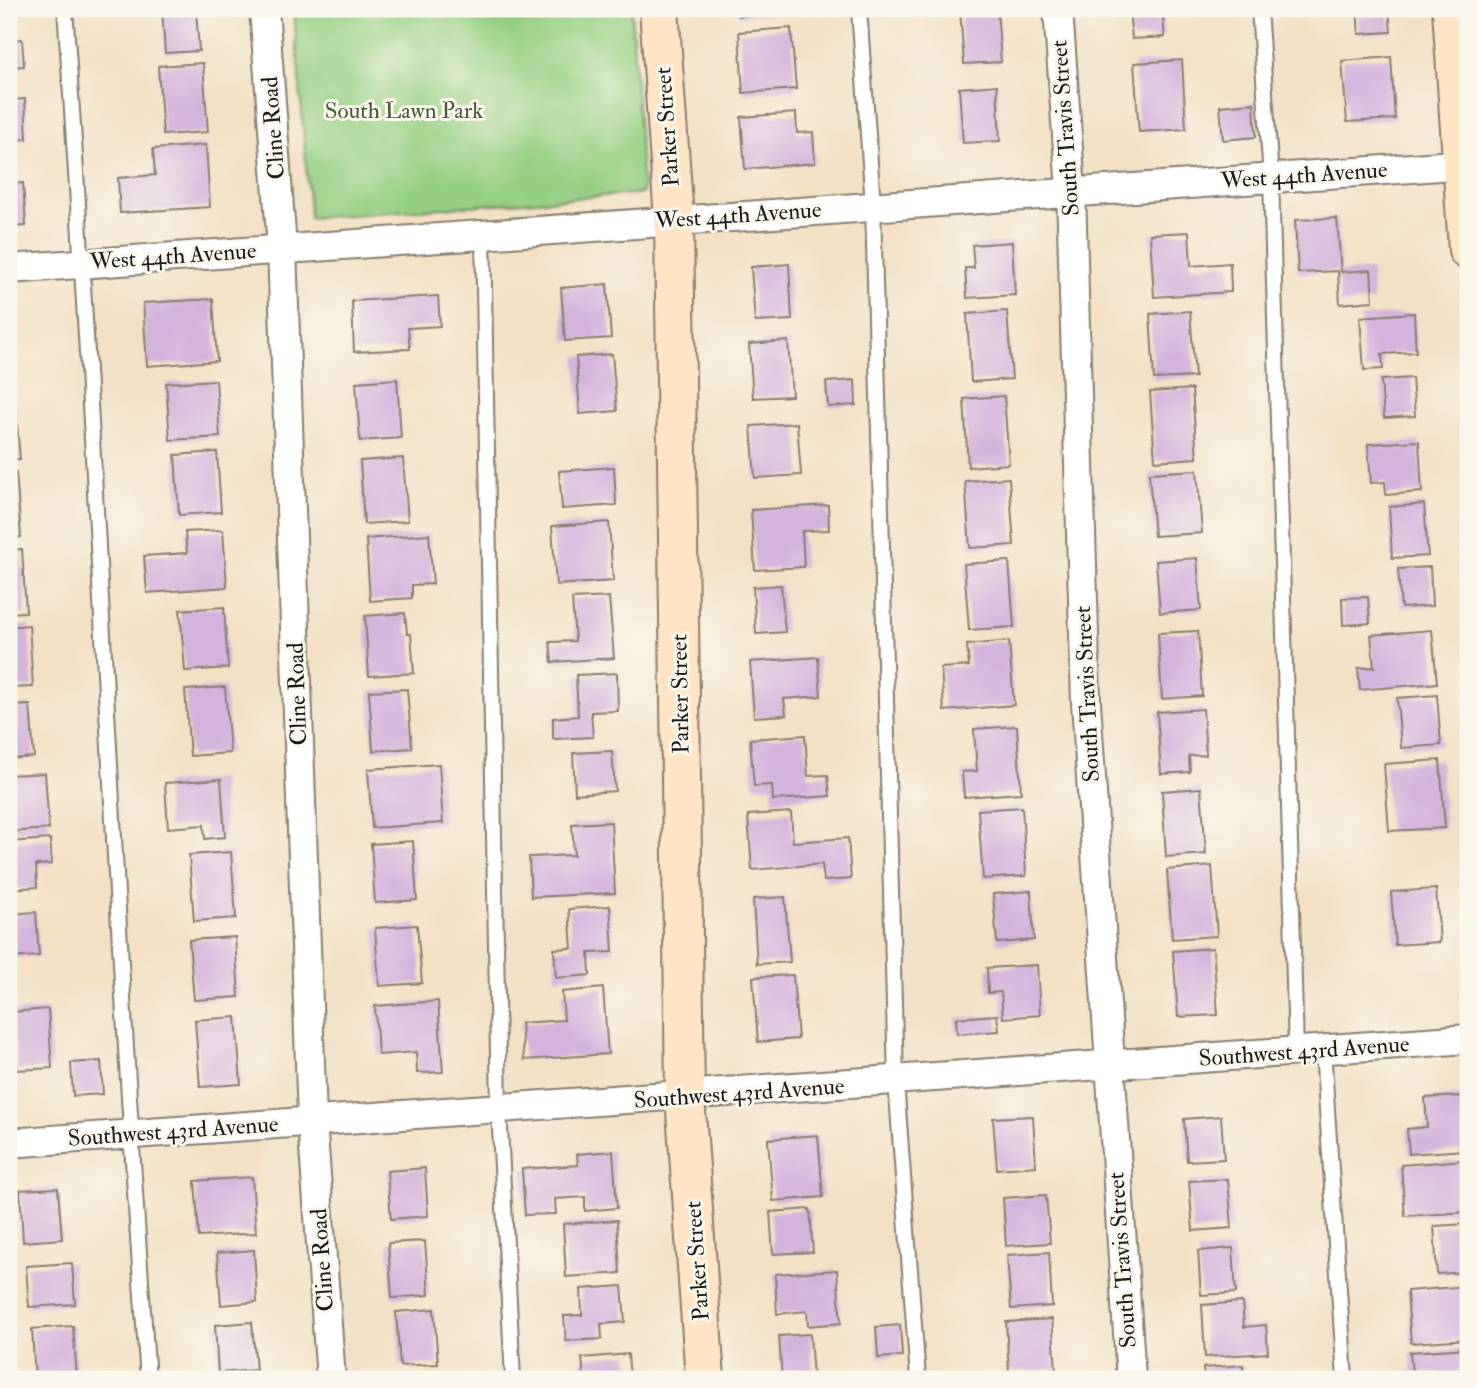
<svg xmlns="http://www.w3.org/2000/svg" width="1477" height="1388" viewBox="0 0 1477 1388" font-family="'IM FELL Double Pica',serif">
<style>
.green{fill:#95cf82;stroke:#58764f;stroke-width:2}
.building{fill:#d3b4dc}
.lines{fill:none;stroke-linecap:round;stroke-linejoin:round}
.lane-casing{stroke:#887e71;stroke-width:18}
.street-casing{stroke:#887e71;stroke-width:32}
.secondary-casing{stroke:#887e71;stroke-width:42}
.lane{stroke:#fff;stroke-width:14}
.street{stroke:#fff;stroke-width:28}
.secondary{stroke:#ffe4c6;stroke-width:38}
.labels{text-anchor:middle;dominant-baseline:central;stroke-width:6;stroke-linejoin:round;paint-order:stroke}
.park-label{font-size:23px;fill:#465b40;stroke:#fbf7ec}
.street-label{font-size:23px;fill:#1c1c1c;stroke:#fbf7ec}
</style>
<rect width="100%" height="100%" fill="#fbf7ec"/>
<filter id="ink" filterUnits="userSpaceOnUse"><feTurbulence type="fractalNoise" baseFrequency=".0143" numOctaves="2"/><feDisplacementMap in="SourceGraphic" scale="14" xChannelSelector="R" yChannelSelector="G"/><feConvolveMatrix kernelMatrix="1 2 1 2 8 2 1 2 1" color-interpolation-filters="sRGB"/></filter>
<filter id="wash" filterUnits="userSpaceOnUse"><feTurbulence type="fractalNoise" baseFrequency=".00686" numOctaves="4" result="noise"/><feDisplacementMap in="SourceGraphic" scale="28" xChannelSelector="R" yChannelSelector="G"/><feGaussianBlur stdDeviation="1.57" result="paint"/><feColorMatrix in="noise" values="0 0 0 0 0 0 0 0 0 0 0 0 0 0 0 0 0 1.4 0 .05"/><feComposite in="paint" operator="in"/></filter>
<g filter="url(#wash)">
<rect width="100%" height="100%" fill="#f3e1c6"/>
<path class="green" d="M294 9H631L643 193 310 218Z"/>
<g id="blocks">
<path class="building" d="M162 9H196L199 51 165 53Z
M738 9H773V14L739 16Z
M960 9H997L1001 62 964 64Z
M1129 9H1177L1178 16 1163 17 1165 37 1132 39Z
M1357 9H1389L1391 32 1359 34Z
M791 28 796 89 743 93 739 32Z
M22 39 24 66 9 67V40Z
M1391 57 1395 119 1347 122 1342 61Z
M1182 60 1186 129 1139 132 1134 63Z
M203 63 208 132 163 135 158 66Z
M997 85 1000 141 963 143 959 88Z
M25 99 27 139 9 140V100Z
M1254 103 1256 137 1223 140 1220 106Z
M796 113 797 133 813 132 815 163 745 169 741 117Z
M206 145 210 207 120 213 118 178 155 175 153 149Z
M23 183 26 226 9 227V184Z
M1337 218 1341 272 1371 270 1373 301 1340 304 1338 271 1298 273 1295 220Z
M1189 232 1191 266 1230 263 1231 292 1154 297 1150 234Z
M1012 242 1015 295 967 298 965 268H974L972 245Z
M789 264 792 320 755 322 751 267Z
M607 284 611 338 565 341 561 288Z
M438 296 440 326 408 328 410 349 354 352 352 301Z
M213 299 217 361 147 366 143 303Z
M1007 311 1012 379 971 382 967 314Z
M1190 311 1195 377 1154 379 1150 314Z
M1414 313 1416 352 1382 354 1383 369 1364 370 1360 317Z
M788 341 792 396 753 398 749 344Z
M612 354 617 411 580 414 576 357Z
M1412 378 1415 416 1384 418 1381 380Z
M397 379 401 438 360 441 356 382Z
M216 380 220 437 170 440 166 383Z
M855 380 856 405 828 407 826 382Z
M1192 389 1197 458 1155 461 1150 392Z
M1004 396 1009 464 968 467 964 399Z
M9 400H15L20 459 9 460Z
M797 423 801 475 755 478 751 426Z
M1419 441 1422 492 1386 495 1385 482 1371 483 1368 444Z
M217 452 221 512 179 515 175 455Z
M403 458 408 521 364 524 360 461Z
M614 467 616 505 562 509 559 471Z
M1197 470 1202 533 1154 536 1149 473Z
M16 472 21 537 9 538V473Z
M1009 478 1014 545 970 548 965 481Z
M1424 504 1428 556 1392 558 1389 507Z
M828 505 829 530 802 531 804 567 755 570 751 510Z
M609 522 613 581 556 585 552 526Z
M223 530 227 587 147 593 144 556 187 553 185 532Z
M429 534 433 584 412 585V598L370 601 366 539Z
M22 549 26 612 9 613V550Z
M1197 558 1201 610 1160 613 1156 561Z
M1009 561 1014 627 969 630 964 564Z
M1430 567 1432 606 1401 608 1398 569Z
M781 585 785 632 756 634 753 587Z
M609 597 614 658 552 662 550 642 575 641 572 599Z
M1368 597 1370 623 1343 625 1342 598Z
M224 607 228 668 185 671 180 610Z
M405 613 407 634H411L414 673 369 676 365 616Z
M29 625 33 687 9 688V627Z
M1432 630 1437 683 1360 690 1358 668 1374 667 1371 635Z
M1198 631 1202 696 1162 699 1158 633Z
M1009 641 1014 705 944 711 941 668 969 666 967 645Z
M818 657 821 696 784 699 786 715 754 717 750 662Z
M617 673 618 711 591 712 593 737 553 739V718L578 716 576 675Z
M225 687 230 753 190 756 185 690Z
M407 689 412 748 373 751 369 691Z
M1437 695 1441 745 1401 748 1397 698Z
M30 705 34 757 9 759V706Z
M1203 709 1206 755 1189 756 1190 772 1161 774 1157 712Z
M1017 726 1021 793 964 797 962 772 977 771 974 729Z
M805 735 808 776 828 775 830 796 773 800 772 785 754 786 750 739Z
M612 751 615 791 575 794 573 753Z
M1440 760 1445 828 1389 831 1384 764Z
M439 764 443 823 372 828 368 769Z
M45 773 49 829 9 832V775Z
M221 779 225 837 205 839 204 825 168 828 165 783Z
M1201 788 1206 854 1166 857 1162 791Z
M1022 807 1026 876 983 879 978 810Z
M791 812 793 842 848 838 851 879 824 881 822 864 752 870 748 815Z
M611 822 615 893 531 897 529 857 574 855 572 824Z
M50 839 52 864 36 865 37 887 9 889V842Z
M413 841 417 900 375 903 371 844Z
M231 852 236 918 194 921 189 855Z
M1212 866 1217 936 1172 939 1167 870Z
M1436 889 1440 942 1395 945 1391 892Z
M1031 891 1034 940 997 943 993 894Z
M785 897 790 962 757 964 753 899Z
M610 906 613 952 589 953 590 975 556 978 554 949 572 948 569 909Z
M36 912 39 956 9 958V914Z
M417 925 422 983 379 986 375 928Z
M235 937 239 997 194 1000 189 940Z
M1213 948 1218 1015 1178 1017 1173 951Z
M1037 965 1040 1015 1003 1018 1001 992 988 993 987 968Z
M793 975 798 1039 758 1042 753 977Z
M603 988 608 1054 524 1060 521 1023 564 1020 562 992Z
M438 1001 443 1072 417 1073 416 1052 378 1055 375 1006Z
M48 1009 52 1068 17 1070 12 1012Z
M997 1015 999 1031 957 1034 956 1018Z
M236 1017 241 1084 200 1087 195 1020Z
M101 1061 103 1094 73 1096 71 1063Z
M1462 1096 1465 1150 1409 1154 1407 1129 1427 1127 1425 1098Z
M1033 1116 1036 1166 997 1169 993 1118Z
M1221 1116 1224 1159 1187 1161 1184 1119Z
M818 1135 823 1197 773 1201 768 1139Z
M613 1151 617 1208 585 1211V1197L555 1199 556 1214 525 1215 522 1169 578 1165 577 1154Z
M1465 1160 1468 1212 1405 1216 1401 1165Z
M425 1168 428 1216 391 1219 387 1171Z
M252 1177 256 1233 199 1237 195 1181Z
M1228 1179 1232 1228 1193 1231 1189 1181Z
M58 1188 62 1239 23 1242 20 1190Z
M1046 1195 1050 1243 1006 1246 1003 1198Z
M810 1209 813 1252 773 1254 770 1212Z
M617 1220 620 1273 566 1277 563 1224Z
M1468 1224V1272L1437 1274 1434 1226Z
M425 1241 429 1295 392 1298 388 1243Z
M1233 1248 1236 1293 1201 1295 1198 1251Z
M254 1250 257 1302 221 1305 217 1253Z
M1049 1252 1052 1306 1011 1309 1007 1255Z
M72 1263 75 1304 29 1307 26 1266Z
M837 1270 841 1323 808 1326 807 1311 777 1314 775 1274Z
M622 1286 625 1322 601 1324 602 1339 566 1341 564 1316 582 1315 581 1289Z
M1468 1286V1339L1411 1343 1407 1291Z
M1242 1302 1244 1327 1266 1325 1268 1353 1205 1357 1202 1305Z
M434 1309 438 1364 400 1366 396 1312Z
M1052 1319 1056 1369 1009 1372 1006 1322Z
M252 1322 256 1370 218 1373 215 1325Z
M900 1325 902 1356 878 1358 876 1327Z
M73 1326 77 1377 35 1379 32 1329Z
M810 1334 813 1379H782L779 1336Z
M1468 1348V1379H1440L1439 1372 1412 1374 1410 1352Z
M628 1354 630 1379H584L582 1358Z
M1243 1365 1244 1379H1204L1203 1368Z"/>
</g>
</g>
<g filter="url(#ink)">
<use href="#blocks" fill-opacity="0" stroke="#887e71" stroke-width="2"/>
<g class="lines">
<g class="lane-casing">
<path id="lane" d="M65 9C98 465 114 923 148 1379
M859 9 873 205 896 1081 918 1379
M1259 9 1271 177 1296 1052
M483 233 499 1109 513 1379
M1323 1050 1345 1379"/>
</g>
<g class="street-casing">
<path id="street" d="M264 9 282 248 312 1121 331 1379
M1058 9 1071 191 1086 702 1131 1379
M9 269 1468 164
M9 1143 1468 1039"/>
</g>
<g class="secondary-casing">
<path id="secondary" d="M659 9 674 219 685 1097 705 1379
M1452 9 1468 250"/>
</g>
<use href="#lane" class="lane"/>
<use href="#street" class="street"/>
<use href="#secondary" class="secondary"/>
</g>
</g>
<g class="labels">
<g class="park-label">
<text x="404" y="110">South Lawn Park</text>
</g>
<g class="street-label">
<text transform="translate(667 127) rotate(-94)">Parker Street</text>
<text transform="translate(273 128) rotate(-94)">Cline Road</text>
<text transform="translate(1065 128) rotate(-94)">South Travis Street</text>
<text transform="translate(1304 175) rotate(-4)">West 44th Avenue</text>
<text transform="translate(738 215) rotate(-4)">West 44th Avenue</text>
<text transform="translate(173 256) rotate(-4)">West 44th Avenue</text>
<text transform="translate(297 694) rotate(-92)">Cline Road</text>
<text transform="translate(680 694) rotate(-91)">Parker Street</text>
<text transform="translate(1087 694) rotate(-93)">South Travis Street</text>
<text transform="translate(1304 1051) rotate(-4)">Southwest 43rd Avenue</text>
<text transform="translate(739 1093) rotate(-4)">Southwest 43rd Avenue</text>
<text transform="translate(173 1131) rotate(-4)">Southwest 43rd Avenue</text>
<text transform="translate(322 1260) rotate(-94)">Cline Road</text>
<text transform="translate(1122 1260) rotate(-94)">South Travis Street</text>
<text transform="translate(697 1261) rotate(-94)">Parker Street</text>
</g>
</g>
<rect width="1477" height="1388" fill="none" stroke="#fbf7ec" stroke-width="35"/>
</svg>
